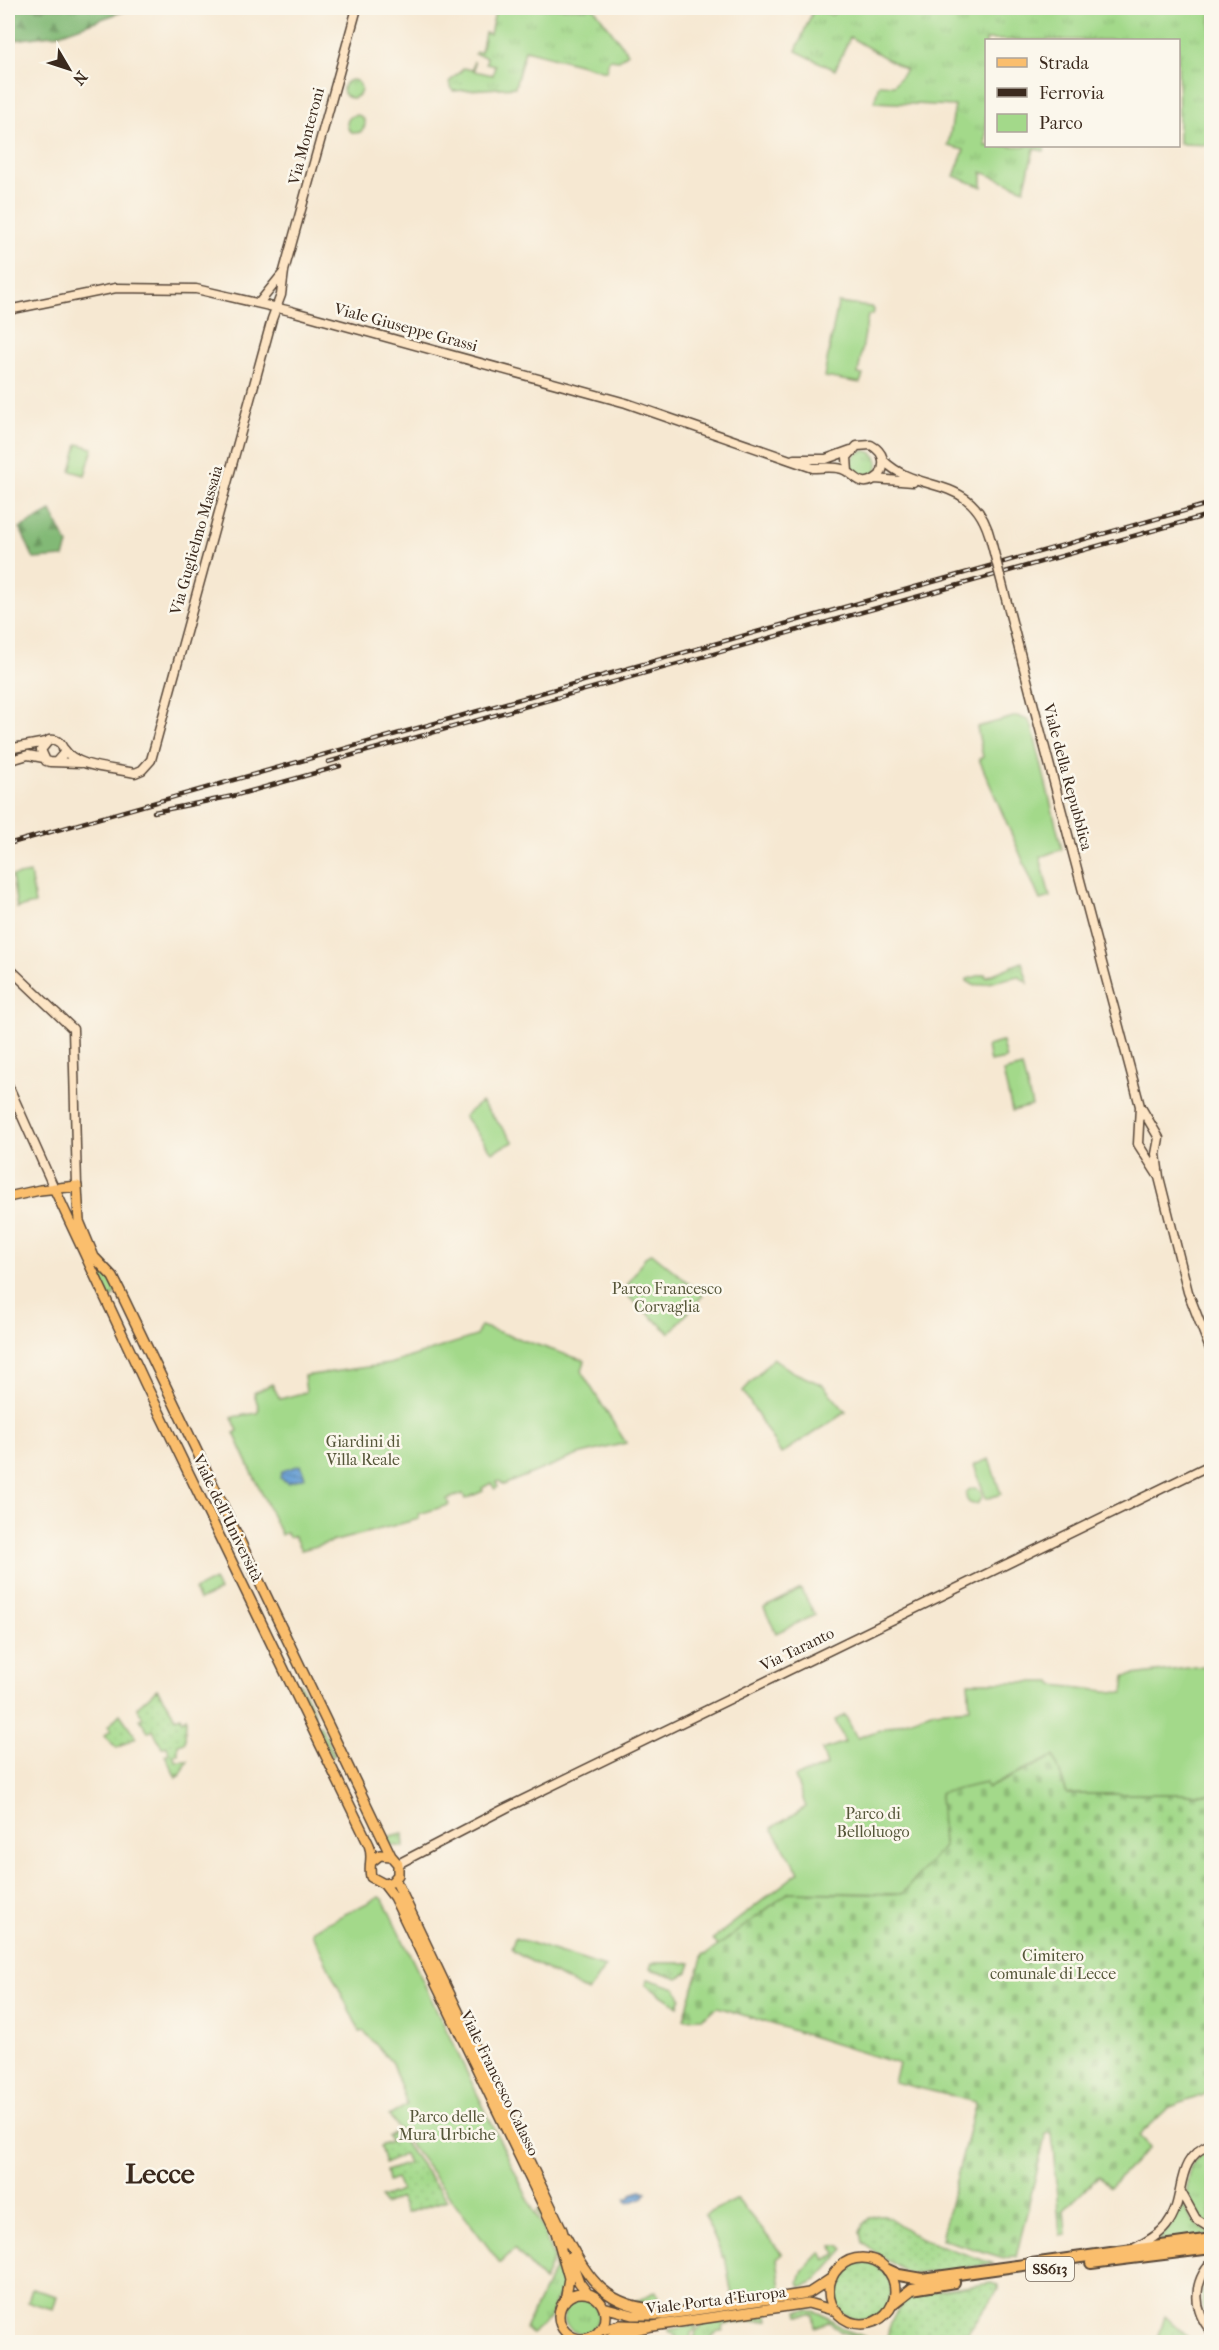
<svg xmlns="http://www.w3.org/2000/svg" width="1219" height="2350" viewBox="0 0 1219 2350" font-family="'IM FELL French Canon',serif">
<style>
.grass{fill:url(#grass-tufts);stroke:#6f8254;stroke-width:1.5}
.forest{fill:url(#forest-firs);stroke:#5e724a;stroke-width:1.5}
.cemetery{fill:url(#cemetery-stones);stroke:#6f8254;stroke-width:1.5}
.park{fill:#a3d98a;stroke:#6f8254;stroke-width:1.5}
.garden{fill:url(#garden-dots);stroke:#6f8254;stroke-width:1.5}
.water{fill:url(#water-rules);stroke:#50647a;stroke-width:1.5}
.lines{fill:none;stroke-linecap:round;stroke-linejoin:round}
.secondary-casing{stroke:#574639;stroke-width:11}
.primary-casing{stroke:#574639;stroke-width:12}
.trunk-casing{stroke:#574639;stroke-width:14}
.secondary{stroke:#fde5c5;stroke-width:8}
.primary{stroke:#fabe6d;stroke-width:9}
.trunk{stroke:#fabe6d;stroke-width:10}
.rail-casing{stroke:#3b2a1e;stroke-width:4.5}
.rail{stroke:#fbf7ec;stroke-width:2;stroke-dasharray:7;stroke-linecap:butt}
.secondary-bridge-casing{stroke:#574639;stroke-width:11;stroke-linecap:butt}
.secondary-bridge{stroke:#fde5c5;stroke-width:8}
.labels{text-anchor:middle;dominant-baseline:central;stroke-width:5;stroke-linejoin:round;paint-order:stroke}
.shield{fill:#fbf7ec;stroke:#75685c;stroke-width:1.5}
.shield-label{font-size:15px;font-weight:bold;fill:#3b2a1e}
.street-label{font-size:16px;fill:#3b2a1e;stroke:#fbf7ec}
.park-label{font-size:16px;fill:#555639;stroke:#fbf7ec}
.town-label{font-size:28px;font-weight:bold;fill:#3b2a1e;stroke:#fbf7ec}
</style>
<defs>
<pattern id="grass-tufts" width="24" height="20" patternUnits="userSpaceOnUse" patternTransform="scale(1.5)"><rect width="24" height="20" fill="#a3d98a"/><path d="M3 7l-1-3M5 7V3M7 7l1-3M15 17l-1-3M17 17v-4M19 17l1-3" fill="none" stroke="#8dba77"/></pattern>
<pattern id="forest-firs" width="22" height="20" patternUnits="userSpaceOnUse" patternTransform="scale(1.5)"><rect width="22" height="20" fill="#82b976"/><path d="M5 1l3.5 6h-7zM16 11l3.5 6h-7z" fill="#6c9760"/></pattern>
<pattern id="cemetery-stones" width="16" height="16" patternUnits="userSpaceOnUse" patternTransform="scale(1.5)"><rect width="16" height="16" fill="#a3d98a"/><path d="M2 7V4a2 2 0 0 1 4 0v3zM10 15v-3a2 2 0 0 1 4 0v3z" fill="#8dba77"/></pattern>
<pattern id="garden-dots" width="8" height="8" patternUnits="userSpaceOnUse" patternTransform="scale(1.5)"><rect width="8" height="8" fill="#a3d98a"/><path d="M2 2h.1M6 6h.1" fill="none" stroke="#8dba77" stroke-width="1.8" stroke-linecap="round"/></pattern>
<pattern id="water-rules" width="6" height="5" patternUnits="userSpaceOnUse" patternTransform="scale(1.5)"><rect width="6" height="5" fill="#669fd5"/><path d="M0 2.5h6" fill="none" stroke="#5582ac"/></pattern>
</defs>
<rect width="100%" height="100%" fill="#fbf7ec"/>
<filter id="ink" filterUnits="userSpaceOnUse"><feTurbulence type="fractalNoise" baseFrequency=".0167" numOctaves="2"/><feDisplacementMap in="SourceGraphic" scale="12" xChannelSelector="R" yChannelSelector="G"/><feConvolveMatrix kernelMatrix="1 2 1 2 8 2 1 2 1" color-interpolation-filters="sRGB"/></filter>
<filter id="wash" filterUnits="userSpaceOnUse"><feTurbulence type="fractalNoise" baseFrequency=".008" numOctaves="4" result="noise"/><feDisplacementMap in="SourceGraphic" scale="24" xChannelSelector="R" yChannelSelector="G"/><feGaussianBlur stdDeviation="1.35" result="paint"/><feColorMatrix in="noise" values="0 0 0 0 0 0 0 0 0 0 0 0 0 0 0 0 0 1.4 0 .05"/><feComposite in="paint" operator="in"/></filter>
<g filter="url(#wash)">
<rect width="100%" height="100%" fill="#f6e8d2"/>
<path class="grass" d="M496 8H594L628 53 619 60 609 59 606 71 525 50 515 87 453 91 449 82 464 68 472 70 474 61V71L493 75 495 65 486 63 487 57 475 54 476 52H481L485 33 490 34Z
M814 8 832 15 840 8H1211V145L1179 144 1178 40H986V146H1045L1044 151 1034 149 1024 189 982 172V187L954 176 964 150 948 146 955 106 874 102 879 84 894 85 906 70 850 37 835 70 796 51Z
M343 89a9 9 0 1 1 18 0a9 9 0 1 1-18 0Z
M347 124a9 9 0 1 1 18 0a9 9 0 1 1-18 0Z
M852 464a13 13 0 1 1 26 0a13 13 0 1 1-26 0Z
M1022 962 1028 983 1018 976 975 986 967 981V979L985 974 986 977Z
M98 1272 109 1277 117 1292 113 1294 114 1296 109 1298Z
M300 1683 315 1714 311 1716 296 1685Z
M320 1725 335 1755 331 1757 316 1727Z
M403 1834 404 1847 391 1845 387 1838Z
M652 1963H691L688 1972 678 1978 650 1969Z
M648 1979 676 1988 681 1997 678 2006 646 1985Z
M1211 2147V2226C1181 2207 1177 2166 1211 2147Z
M1181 2201 1192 2220 1211 2234 1156 2242 1171 2226Z
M540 2209 552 2234 564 2271 554 2268C559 2249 545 2227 537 2210Z
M833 2246H842L844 2250 817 2280 801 2287 799 2281 803 2271 821 2252 825 2260 836 2254Z
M1211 2268V2325C1198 2305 1199 2287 1211 2268Z
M554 2270 565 2273 566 2289 555 2301 550 2318 532 2333 525 2329Z
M656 2291 660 2303 649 2304 635 2302Z
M564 2316a17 17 0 1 1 34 0a17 17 0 1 1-34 0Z
M808 2310C823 2311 830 2321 842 2328 853 2334 863 2333 872 2342L841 2332 829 2322 815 2327 813 2314 799 2315 798 2311Z
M768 2315 769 2320 724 2325 723 2331H718L707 2342H694L696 2331 706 2323Z
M1165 2316 1190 2339V2342H1157Z
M698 2325 692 2333 691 2342H682L668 2330Z"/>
<path class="forest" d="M8 8H133L59 34 8 41Z
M51 511 68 545 64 557 34 559 20 528Z"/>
<path class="cemetery" d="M1055 1756 1067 1794H1211V2092L1168 2108 1139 2136 1150 2147 1110 2187 1099 2176 1064 2210 1066 2235 1060 2236 1052 2133H1046L1016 2257 1004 2258 941 2239 976 2102 894 2082 899 2064 718 2007 702 2018 684 2019 703 1954H707L789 1892 871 1894 943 1847 939 1793 986 1782 988 1788Z"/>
<path class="park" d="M838 303 871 307 874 310 873 315H868L858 374 863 375 860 383 824 377Z
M78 444 93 448 85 475 71 471Z
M1017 716 1028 720 1032 727 1062 849 1040 857 1050 897 1040 900 979 759 983 757 977 727Z
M30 873 35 904 17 908 12 876Z
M1002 1042 1006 1059 990 1062 987 1046Z
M1022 1067 1032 1106 1012 1111 1003 1072Z
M481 1102 514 1142 492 1152 464 1116Z
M652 1253 703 1295 670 1333 623 1292 645 1257Z
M481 1326 585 1361 582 1370 584 1376 626 1443 578 1455 503 1485 500 1481 496 1482 498 1487 495 1489 491 1483 482 1488 483 1491 465 1499 463 1494 447 1499 449 1505 419 1514V1519L301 1550 294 1536 289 1537 286 1532 281 1535 234 1433 238 1431 232 1417 257 1413 259 1409 254 1393 272 1384 280 1399 306 1392 304 1376 389 1364 476 1336Z
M773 1358 793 1372 823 1385 846 1412 781 1454 743 1391Z
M989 1459 1001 1494 986 1499 974 1465Z
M966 1496a8 8 0 1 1 16 0a8 8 0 1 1-16 0Z
M214 1580 219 1591 199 1600 194 1590Z
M801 1589 815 1615 776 1633 764 1608Z
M1211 1665V1794H1067L1054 1756 987 1788 986 1783 940 1793 943 1847 902 1894 789 1892 718 1946 713 1939 799 1872 772 1828 806 1807 795 1777 827 1766 822 1750 845 1742 835 1720 845 1715 857 1738 934 1711 970 1708 968 1682H1052L1054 1685 1123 1693 1125 1676Z
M379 1897 383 1899 544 2232 553 2259 544 2281 515 2249 500 2263 389 2116 407 2105 392 2063 364 2031 360 2032 312 1933 313 1930Z
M515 1938 605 1967 588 1992 516 1953 511 1949Z
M737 2199 782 2254 777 2258 781 2289 732 2296 725 2256 723 2257 704 2215Z
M32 2289 57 2296 53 2309 28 2302Z"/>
<path class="garden" d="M157 1689 176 1718 180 1716 182 1720 186 1717 185 1742 178 1744V1754H174L175 1761H188L180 1776 178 1775 176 1778 165 1755 169 1753 167 1746 162 1748 153 1729 148 1732 140 1719 143 1718 137 1707Z
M120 1714 136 1737 117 1748 104 1736 111 1730 108 1726Z
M396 2131 447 2200 406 2213 400 2198 384 2205 381 2198 401 2191 396 2178 388 2181 386 2171 408 2163 404 2154 385 2164 380 2146 391 2142 388 2137Z
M885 2215 921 2239 994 2264 915 2274 907 2273 862 2243 860 2231C865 2219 872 2214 885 2215Z
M833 2291a29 29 0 1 1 58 0a29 29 0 1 1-58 0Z
M992 2283 998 2285V2290L961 2342H887C887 2324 899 2303 915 2294Z"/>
<path class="water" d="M301 1465 305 1477 288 1483 280 1478 282 1471Z
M641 2190 646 2192 644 2197 629 2203 626 2201V2198H630L632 2194Z"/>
</g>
<g filter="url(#ink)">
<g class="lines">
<g class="secondary-casing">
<path id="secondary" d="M259 303 284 272
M8 310 116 288 196 289 291 311 626 403 813 468C822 468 833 466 842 469 857 474 860 492 880 475 886 463 884 452 871 445L857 446 847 457 848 472
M794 459H826L851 450
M884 461C920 496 974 472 991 541
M875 479 913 482
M1033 703 1140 1106 1138 1144 1159 1177
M8 749 46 742
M64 749C76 768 114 768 135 773L142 770 151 760 272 319 281 295 284 271 357 8
M8 761 28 755 44 758
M57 761 64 753C63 744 58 739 49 740L41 750 46 761 50 762 81 763
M8 967 73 1029 77 1186
M8 1085 54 1188
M1142 1109 1159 1138 1156 1154 1159 1177 1188 1292 1212 1354
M398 1864 506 1808 1212 1464
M1181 2192 1196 2219 1212 2229
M1135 2248C1146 2242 1158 2236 1166 2226 1189 2197 1170 2161 1212 2143
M1212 2262C1192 2283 1193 2311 1212 2332"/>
</g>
<g class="primary-casing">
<path id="primary" d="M54 1188 145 1383 369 1845C374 1856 368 1866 371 1877L384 1884 392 1882 398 1875V1864L391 1856 380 1855 371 1862
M8 1197 40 1190 77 1186 79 1221 94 1257 113 1277 122 1295 391 1856
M395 1879 562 2230 566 2243
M384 1884 394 1897 556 2232 569 2278 565 2301
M566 2237C589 2280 607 2308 660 2309
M570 2257 579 2282 588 2294
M829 2291a33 33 0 1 1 66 0a33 33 0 1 1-66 0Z
M559 2316a23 23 0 1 1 46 0a23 23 0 1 1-46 0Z
M603 2307 633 2315H663L809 2293 832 2278
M599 2331 620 2325 653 2326 808 2303 836 2311
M602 2342 617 2334 651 2326"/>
</g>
<g class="trunk-casing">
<path id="trunk" d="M1091 2263 1212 2248
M888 2270 899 2275 922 2279 1212 2239
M894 2303 912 2289 954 2282"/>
</g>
<use href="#secondary" class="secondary"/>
<use href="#primary" class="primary"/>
<use href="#trunk" class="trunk"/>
<g class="rail-casing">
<path id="rail" d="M328 762 1212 514
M154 812 233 796 340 766
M8 844 1212 503"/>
</g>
<use href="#rail" class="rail"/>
<g class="secondary-bridge-casing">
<path id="secondary-bridge" d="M991 541 1033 703"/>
</g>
<use href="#secondary-bridge" class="secondary-bridge"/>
</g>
</g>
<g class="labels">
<rect class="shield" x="1026" y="2257" width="48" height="24" rx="4.5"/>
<g class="shield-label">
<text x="1050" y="2269">SS613</text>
</g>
<g class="street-label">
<text transform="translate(306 136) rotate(-75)">Via Monteroni</text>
<text transform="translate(406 327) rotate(15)">Viale Giuseppe Grassi</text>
<text transform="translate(196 540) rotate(-74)">Via Guglielmo Massaia</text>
<text transform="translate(1068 777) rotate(75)">Viale della Repubblica</text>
<text transform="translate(228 1518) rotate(64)">Viale dell'Università</text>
<text transform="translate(797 1649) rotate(-26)">Via Taranto</text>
<text transform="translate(500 2083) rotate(64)">Viale Francesco Calasso</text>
<text transform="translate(716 2300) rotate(-7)">Viale Porta d'Europa</text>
</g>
<g class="park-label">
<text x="667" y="1288">Parco Francesco<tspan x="667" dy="18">Corvaglia</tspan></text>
<text x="363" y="1441">Giardini di<tspan x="363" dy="18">Villa Reale</tspan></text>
<text x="873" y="1813">Parco di<tspan x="873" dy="18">Belloluogo</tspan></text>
<text x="1053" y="1955">Cimitero<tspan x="1053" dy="18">comunale di Lecce</tspan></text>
<text x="447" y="2116">Parco delle<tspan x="447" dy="18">Mura Urbiche</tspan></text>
</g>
<g class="town-label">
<text x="160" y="2173">Lecce</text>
</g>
</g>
<rect width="1219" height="2350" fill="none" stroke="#fbf7ec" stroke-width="30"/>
<rect x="985" y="39" width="195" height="108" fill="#fbf7ec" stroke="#aea59a" stroke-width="1.5"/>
<rect x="997" y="58" width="30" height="9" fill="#fabe6d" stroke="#aea59a" stroke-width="1.5"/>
<text x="1039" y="69" font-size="18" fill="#3b2a1e">Strada</text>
<rect x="997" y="88" width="30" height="9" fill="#3b2a1e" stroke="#aea59a" stroke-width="1.5"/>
<text x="1039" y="99" font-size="18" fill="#3b2a1e">Ferrovia</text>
<rect x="997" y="114" width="30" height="18" fill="#a3d98a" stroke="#aea59a" stroke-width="1.5"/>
<text x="1039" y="129" font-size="18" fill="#3b2a1e">Parco</text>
<g transform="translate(69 69) rotate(129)" stroke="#fbf7ec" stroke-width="4.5" paint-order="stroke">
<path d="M0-4.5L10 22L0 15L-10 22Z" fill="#3b2a1e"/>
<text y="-9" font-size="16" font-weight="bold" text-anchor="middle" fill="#3b2a1e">N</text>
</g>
</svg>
